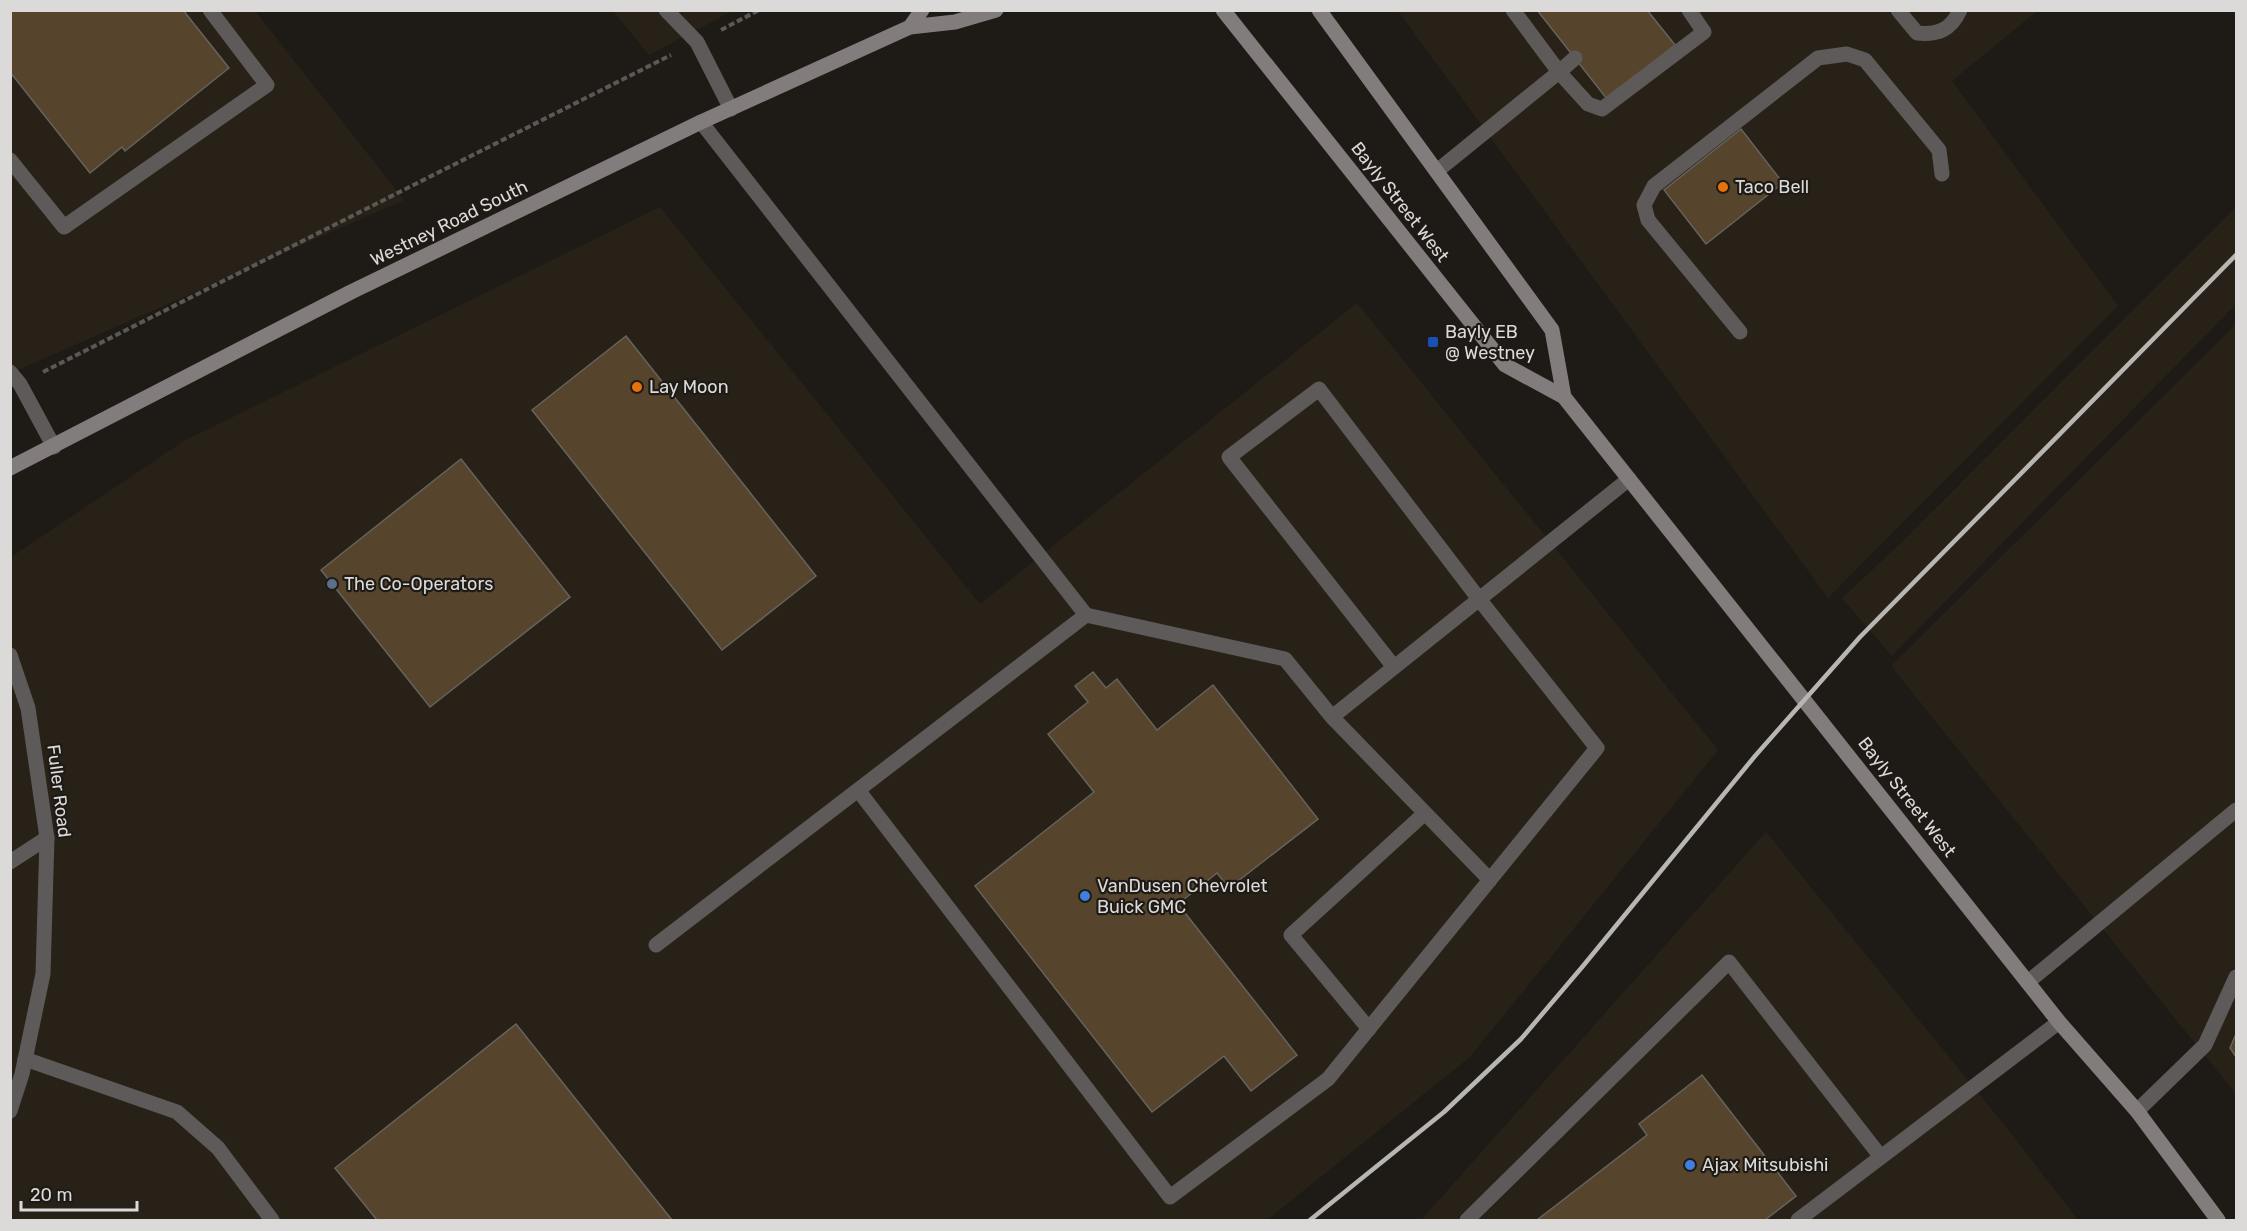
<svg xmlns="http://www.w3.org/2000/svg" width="2247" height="1231" viewBox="0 0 2247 1231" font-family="Rubik,sans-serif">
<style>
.built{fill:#282118}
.building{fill:#56452c;stroke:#66635e;stroke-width:1.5}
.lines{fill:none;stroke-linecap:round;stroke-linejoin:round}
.path{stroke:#5b5855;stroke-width:4;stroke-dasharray:6 3;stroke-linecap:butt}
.lane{stroke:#5d5a59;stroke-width:15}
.street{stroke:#5d5a59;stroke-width:15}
.secondary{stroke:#827d7c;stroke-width:15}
.rail{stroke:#b8b6b3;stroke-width:4.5}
.food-dot{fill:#e8710a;stroke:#1e1b17;stroke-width:2}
.transit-dot{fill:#1a4fb4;stroke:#1e1b17;stroke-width:2}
.service-dot{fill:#5c6f8a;stroke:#1e1b17;stroke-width:2}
.shop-dot{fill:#3f7fe0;stroke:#1e1b17;stroke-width:2}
.labels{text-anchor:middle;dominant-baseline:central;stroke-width:4.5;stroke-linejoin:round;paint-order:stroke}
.poi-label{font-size:18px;fill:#dcdad8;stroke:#1e1b17;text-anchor:start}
.street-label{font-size:18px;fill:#dcdad8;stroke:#1e1b17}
</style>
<rect width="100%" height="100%" fill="#1e1b17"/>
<path class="built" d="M11 11H255L404 200 11 373Z
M613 11H732L649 55Z
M1398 11H2037L1952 81 2118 306 1828 598Z
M660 207 980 604 1357 303 1718 750 1470 1057 1267 1220H11V557L184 441Z
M2236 207V304L1892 656 1842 598 1901 543Z
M2236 324V1094L1891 666Z
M1766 832 2010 1132 2078 1220H1421Z"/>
<path class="building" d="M10 10H183L229 68 125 151 122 147 90 173 10 72Z
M1537 10H1647L1675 45 1607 99Z
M1741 129 1783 183 1706 244 1664 190Z
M626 336 816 576 722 650 532 410Z
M461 459 570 597 430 707 321 570Z
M1093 672 1106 688 1117 679 1157 730 1213 685 1318 819 1229 888 1217 873 1178 904 1297 1055 1251 1091 1224 1056 1152 1112 975 886 1094 792 1048 734 1088 702 1075 686Z
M516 1024 672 1220H377L335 1168Z
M2236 1034V1057L2230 1048Z
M1702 1075 1796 1196 1765 1220H1537L1647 1135 1639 1124Z"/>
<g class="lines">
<path class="path" d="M721 30 759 10
M43 372 671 55"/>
<path class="lane" d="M666 10 697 42 731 109
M1898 10 1917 33C1938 35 1951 30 1960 10
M1575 58 1559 72 1588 104 1602 109 1704 32 1689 10
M701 122 1086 615 1285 659 1332 717 1629 479
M10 160 64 227 267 85 210 10
M1437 171 1559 72 1513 10
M1740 332 1648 220 1644 205 1654 186 1818 58 1847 54 1865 60 1939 150 1942 174
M10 372 20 384 54 447
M1332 717 1490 880
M858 790 1170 1197 1328 1079 1597 748 1479 599 1319 389 1229 457 1394 667
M10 862 47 838
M656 945 1086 615
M2028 982 2236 810
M1369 1029 1291 935 1425 813
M25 1059 177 1112 218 1148 272 1220
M2137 1111 2205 1045 2236 977
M1467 1220 1729 962 1881 1157
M1798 1220 2059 1022"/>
<path class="street" d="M10 655 28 708 47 838 43 974 22 1074 10 1111"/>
<path class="secondary" d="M1223 10 1505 365 1564 397 2059 1022 2137 1111 2218 1220
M1319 10 1552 330 1564 397
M910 27 922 10
M10 468 351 292 701 122 910 27 955 22 996 10"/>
<path class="rail" d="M1310 1220 1444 1112 1521 1039 1583 966 1755 756 1860 637 2236 255"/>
</g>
<g class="food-dot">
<circle cx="1723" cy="187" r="6"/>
<circle cx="637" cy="387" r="6"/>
</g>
<rect class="transit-dot" x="1427" y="336" width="12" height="12" rx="3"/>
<circle class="service-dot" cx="332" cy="584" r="6"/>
<g class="shop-dot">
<circle cx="1085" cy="896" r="6"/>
<circle cx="1690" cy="1165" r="6"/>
</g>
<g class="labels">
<g class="poi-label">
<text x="1735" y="187">Taco Bell</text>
<text x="1445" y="332">Bayly EB<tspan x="1445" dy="21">@ Westney</tspan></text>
<text x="649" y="387">Lay Moon</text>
<text x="344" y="584">The Co-Operators</text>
<text x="1097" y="886">VanDusen Chevrolet<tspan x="1097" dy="21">Buick GMC</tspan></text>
<text x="1702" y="1165">Ajax Mitsubishi</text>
</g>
<g class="street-label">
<text transform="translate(1400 202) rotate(52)">Bayly Street West</text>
<text transform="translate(449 223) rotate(-26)">Westney Road South</text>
<text transform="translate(59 791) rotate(83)">Fuller Road</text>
<text transform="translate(1907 797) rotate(52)">Bayly Street West</text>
</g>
</g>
<rect width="2247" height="1231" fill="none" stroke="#dcdad8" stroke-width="24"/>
<path d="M21 1201v9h116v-9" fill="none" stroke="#dcdad8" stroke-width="3"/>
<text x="30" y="1201" font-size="18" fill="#dcdad8" stroke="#1e1b17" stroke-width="4.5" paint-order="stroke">20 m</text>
</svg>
